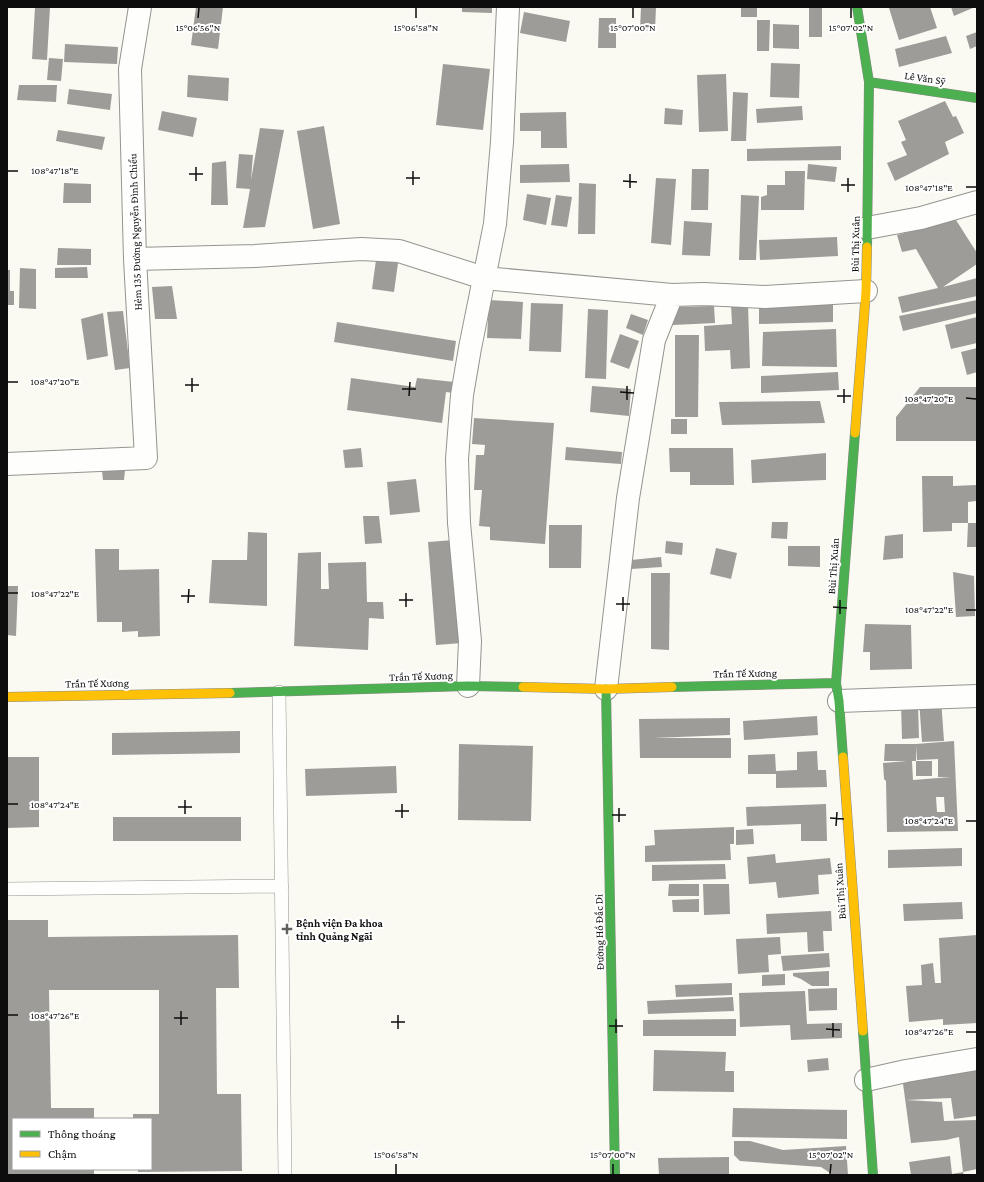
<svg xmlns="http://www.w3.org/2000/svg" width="984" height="1182" viewBox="0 0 984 1182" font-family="'Crimson Pro',serif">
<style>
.building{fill:#9d9c98;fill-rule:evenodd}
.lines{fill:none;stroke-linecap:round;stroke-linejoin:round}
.lane-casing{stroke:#949490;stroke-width:14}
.street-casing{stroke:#949490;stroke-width:24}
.fast-casing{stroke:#8a8a87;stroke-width:10}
.slow-casing{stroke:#8a8a87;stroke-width:10}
.lane{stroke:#fefefd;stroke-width:13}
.street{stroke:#fefefd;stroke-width:22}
.fast{stroke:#4caf50;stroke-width:9}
.slow{stroke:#ffc107;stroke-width:9}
.ticks{fill:none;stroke:#0d0d0d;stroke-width:1.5}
.poi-dot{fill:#60605d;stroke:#fff;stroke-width:1.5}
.labels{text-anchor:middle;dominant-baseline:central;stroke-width:4;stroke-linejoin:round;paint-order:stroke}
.street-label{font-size:11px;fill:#0d0d0d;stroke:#fff}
.poi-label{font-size:11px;font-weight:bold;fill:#0d0d0d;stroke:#fff;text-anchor:start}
.ticks-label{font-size:10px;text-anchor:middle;fill:#0d0d0d;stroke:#fff;stroke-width:4;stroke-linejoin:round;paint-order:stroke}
</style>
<rect width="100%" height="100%" fill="#fafaf2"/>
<path class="building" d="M35 7H50L47 60 32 59Z
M196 7H223L218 49 191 45Z
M462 7H492V13L462 12Z
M641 7H656L655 31 640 30Z
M741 7H757V17H741Z
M809 7H822V37H809Z
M891 7H930L937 28 899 40 889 8Z
M951 7H975L954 16Z
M524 12 570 21 566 42 520 33Z
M599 18H616V48H598Z
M757 20H770L769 51H757Z
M773 24 799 25V49L773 48Z
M977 32V46L970 49 966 36Z
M946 36 952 53 899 67 895 49Z
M65 44 118 47 117 64 64 62Z
M49 58 63 59 61 81 47 80Z
M771 63 800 64 799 98 770 97Z
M443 64 490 69 483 130 436 125Z
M726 74 728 131 699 132 697 75Z
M188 75 229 78 228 101 187 97Z
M19 85H57L56 102 17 100Z
M69 89 112 94 110 110 67 104Z
M733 92 748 93 746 141H731Z
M945 101 953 117 956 116 964 133 945 142 949 154 895 181 887 163 907 155 901 142 906 140 898 121Z
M802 106 803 120 757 123 756 109Z
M665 108 683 110 682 125 664 124Z
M162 111 197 118 193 137 158 130Z
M566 112 567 148H541V131H520V113Z
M324 126 340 224 313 229 297 131Z
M260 128 284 130 265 227 243 228 250 189 236 188 239 154 253 155 251 180Z
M58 130 105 137 102 150 56 141Z
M841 146V160L747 161V149Z
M226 161 228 205H211L212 163Z
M569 164 570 182 520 183V165Z
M808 164 837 167 835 182 807 179Z
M692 169H709L708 210H691Z
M785 171H805L804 210H761V197L767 195V185H785Z
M656 178 676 179 671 245 651 243Z
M64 183 91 184V203H63Z
M579 183 596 184 595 234H578Z
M527 194 551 198 546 225 523 220Z
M556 195 572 197 567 227 551 225Z
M741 195 759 196 756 260H739Z
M956 220 977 253V264L943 287 977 278V296L902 313 898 297 938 288 916 249 902 252 897 235Z
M684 221 712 223 710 256 682 255Z
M837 237 838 256 760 260 759 240Z
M58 248 91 249V265H57Z
M376 260 398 263 394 292 372 289Z
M87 267 88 278H55V268Z
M20 268 36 269V309L19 308Z
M7 270H10V291H14V305H7Z
M172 286 177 319H155L152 287Z
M489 300 523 302 521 339 487 338Z
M833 300V322L759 324V302Z
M977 300V313L903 331 899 316Z
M531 303 563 304 561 352 529 351Z
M731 304H748L750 368 731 369 730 350 705 351 704 326 732 324Z
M714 306 715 323 673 325V307Z
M588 309 608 310 606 379 585 378Z
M123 311 130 368 115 370 107 312Z
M103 313 108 356 87 360 81 319Z
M631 314 648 320 643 335 626 328Z
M977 317V343L951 349 945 325Z
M337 322 456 341 453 361 334 342Z
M836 329 837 367 762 366 763 332Z
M620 334 639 341 629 369 610 362Z
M675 335H699L698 417H675Z
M977 348V372L967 375 961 352Z
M838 372 839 390 761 393V376Z
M351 378 415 387 417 378 454 382 453 393 446 392 442 423 347 410Z
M592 386 631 389 629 416 590 412Z
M920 387H977V441H896V417Z
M820 401 825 423 722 425 719 402Z
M474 418 554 423 545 544 490 540V527L479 526 482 490H474L476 455H484L485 445 472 444Z
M671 419H687V434H671Z
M566 447 622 452 621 464 565 460Z
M361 448 363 467 345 468 343 450Z
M669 448H733L734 485H690V472H670Z
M826 453V480L752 483 751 460Z
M126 460 124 480H103L101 462Z
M922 476H953V486L976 485V501L968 502V523H952V531L923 532Z
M416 479 420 512 390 515 387 482Z
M363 516H379L382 543 365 544Z
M772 522H788L787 539 771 538Z
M968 523H977V547H967Z
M549 525H582L581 568H549Z
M248 532 267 533V606L209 603 212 560H247Z
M903 534V558L883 560 885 536Z
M454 540 462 643 436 645 428 542Z
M666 541 683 543 682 555 665 553Z
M788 546H820V567L788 566Z
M716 548 737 553 731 579 710 574Z
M95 549H119V570L159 569 160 636 138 637V631L122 632V622H97Z
M321 552V589H329L328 563 366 562 367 602H383L384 619 369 618 368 650 294 646 298 553Z
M661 557 662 567 631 569V560Z
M953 572 974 576 975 616 956 617Z
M651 573H670L669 650 651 649Z
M7 586H18L16 636 7 635Z
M865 624 911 625 912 669 870 670V652H863Z
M941 699 944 741 922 742 919 700Z
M918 704 919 738 902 739 901 705Z
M817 716 818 735 744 740 743 721Z
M730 718V735L653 738H731V758H640L639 719Z
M240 731V753L112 755V733Z
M954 741 958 831 887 832 886 781 884 779 883 763 907 761H884L885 744H916ZM916 746 917 760 938 759V777H951L913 780 912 761H916ZM936 797H944L945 812H937Z
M459 744 533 746 531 821 458 820Z
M817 751 818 770H826L827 787 776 788V774H748V755L775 754 776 771 797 770V752Z
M7 757H39V827L7 828Z
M916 761H932V776H916Z
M396 766 397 793 306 796 305 769Z
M826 804 827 841H801V824L747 826 746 807Z
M113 817H241V841H113Z
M734 827V844H730L731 860 645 862V846L655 845 654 830Z
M753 829 754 844 736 845V830Z
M962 848V866L888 868V850Z
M775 854 776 863 830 858 832 874 818 875 819 894 778 898 776 882 749 884 747 857Z
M725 864 726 879 652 881V865Z
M669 884H699V896H668Z
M703 884H729L730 914 704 915Z
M699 899V912H673L672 900Z
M962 902 963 919 904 921 903 904Z
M831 911 832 931H823L824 951 808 952 807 932 767 934 766 914Z
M7 920H48V937L238 935 239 988H216L217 1094H241L242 1171 138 1172V1169H151V1119H133V1114H159V990H49L51 1108H94V1119H13V1169H94V1175H7Z
M977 935V1023L943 1025V1019L909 1022 906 986 922 985 921 965 933 963 935 983H941L939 938Z
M780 937 781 954 768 955 769 972 738 974 736 939Z
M829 953 830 967 783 971 781 956Z
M829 971V986H812L801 979 793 976V973Z
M785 974V985L762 986V975Z
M732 983V995L676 997 675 985Z
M837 988V1010L809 1011 808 989Z
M805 991 807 1024 842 1023V1038L791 1040 790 1025 740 1027 739 993Z
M733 997 734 1011 648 1014 647 1001Z
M736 1019V1036H643V1020Z
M654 1050 726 1052 725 1071H734V1092L653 1091Z
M828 1058 829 1070 808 1072 807 1060Z
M977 1062V1116L954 1119 951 1098 906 1100 942 1102 944 1121 977 1120V1169L963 1172 959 1137 946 1140 911 1143 902 1076Z
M733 1108 847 1110V1139L732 1137Z
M734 1141H750L783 1150 846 1146 848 1175H833L821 1167 740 1161 734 1155Z
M950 1156 952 1174 963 1172 964 1175H911L909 1162Z
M729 1157V1174L659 1175 658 1158Z"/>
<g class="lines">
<g class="lane-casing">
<path id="lane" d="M279 692 285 1175
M7 889 282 886"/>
</g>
<g class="street-casing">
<path id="street" d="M867 228 921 218 977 202
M135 259 255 256 361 249 399 251 484 278 672 295 704 294 765 297 866 291
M7 464 146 458 135 259 130 69 140 7
M468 686 470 641 459 523 457 459 462 395 470 348 495 224 502 142 508 7
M606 689 628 498 654 340 672 295
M839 701 977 696
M866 1080 906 1071 977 1059"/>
</g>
<g class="fast-casing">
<path id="fast" d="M857 7 869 82 867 247
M869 82 977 98
M672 687 836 683
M606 689 615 1175
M230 693 468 686 523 687
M843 757 839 701 836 683 855 433
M863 1031 873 1175"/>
</g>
<g class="slow-casing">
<path id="slow" d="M855 433 866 291 867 247
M523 687 606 689 672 687
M7 697 230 693
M843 757 863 1031"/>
</g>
<use href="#lane" class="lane"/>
<use href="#street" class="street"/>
<use href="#fast" class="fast"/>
<use href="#slow" class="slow"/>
</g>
<path class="ticks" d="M198 18 199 8M416 18V8M633 18V8M851 18V8M8 171H18M189 174H203M406 178H420M196 181V167M623 181 637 182M413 185V171M841 185H855M966 187H976M630 188V174M848 192V178M8 382H18M185 385H199M402 389H416M192 392V378M620 392 634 393M409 396 410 382M837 396H851M966 398 976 399M627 400V386M844 403V389M8 593H18M181 596H195M399 600H413M188 603 189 589M616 604H630M406 607V593M833 607 847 608M966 610H976M623 611V597M840 614V600M8 804H18M178 807H192M395 811H409M185 814V800M612 815H626M402 818V804M830 818 844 819M966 821H976M619 822V808M836 826 837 812M8 1015H18M174 1018H188M391 1022H405M181 1025V1011M609 1026H623M398 1029V1015M826 1029 840 1030M966 1032H976M616 1033V1019M833 1037V1023M396 1174V1164M613 1174V1164M830 1174 831 1164"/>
<path class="poi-dot" d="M285 923h4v4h4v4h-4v4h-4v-4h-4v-4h4z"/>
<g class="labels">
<g class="street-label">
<text transform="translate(925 78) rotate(8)">Lê Văn Sỹ</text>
<text transform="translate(135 232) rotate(-92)">Hẻm 135 Đường Nguyễn Đình Chiểu</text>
<text transform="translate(855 244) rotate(-89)">Bùi Thị Xuân</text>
<text transform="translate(833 566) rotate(-86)">Bùi Thị Xuân</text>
<text transform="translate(745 673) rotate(-1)">Trần Tế Xương</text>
<text transform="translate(421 676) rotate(-2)">Trần Tế Xương</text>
<text transform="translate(97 683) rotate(-1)">Trần Tế Xương</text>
<text transform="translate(840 891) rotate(-94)">Bùi Thị Xuân</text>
<text transform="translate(599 932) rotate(-91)">Đường Hồ Đắc Di</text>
</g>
<g class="poi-label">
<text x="296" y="923">Bệnh viện Đa khoa<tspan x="296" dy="13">tỉnh Quảng Ngãi</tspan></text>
</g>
</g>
<g class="ticks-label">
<text x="198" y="31">15°06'56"N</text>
<text x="416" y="31">15°06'58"N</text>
<text x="633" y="31">15°07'00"N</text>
<text x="851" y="31">15°07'02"N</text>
<text x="55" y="174">108°47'18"E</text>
<text x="929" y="191">108°47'18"E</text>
<text x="55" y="385">108°47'20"E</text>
<text x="929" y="402">108°47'20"E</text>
<text x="55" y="597">108°47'22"E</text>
<text x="929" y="613">108°47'22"E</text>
<text x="55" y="808">108°47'24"E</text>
<text x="929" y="824">108°47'24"E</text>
<text x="55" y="1019">108°47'26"E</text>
<text x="929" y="1035">108°47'26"E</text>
<text x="396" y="1158">15°06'58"N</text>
<text x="613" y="1158">15°07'00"N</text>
<text x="831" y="1158">15°07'02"N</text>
</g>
<rect width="984" height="1182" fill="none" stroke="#0d0d0d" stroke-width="16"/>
<rect x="12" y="1118" width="140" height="52" fill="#ffffff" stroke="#9e9e9e"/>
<rect x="20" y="1131" width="20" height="6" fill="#4caf50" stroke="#9e9e9e"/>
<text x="48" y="1138" font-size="12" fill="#0d0d0d">Thông thoáng</text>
<rect x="20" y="1151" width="20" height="6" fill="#ffc107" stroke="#9e9e9e"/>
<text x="48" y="1158" font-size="12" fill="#0d0d0d">Chậm</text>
</svg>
